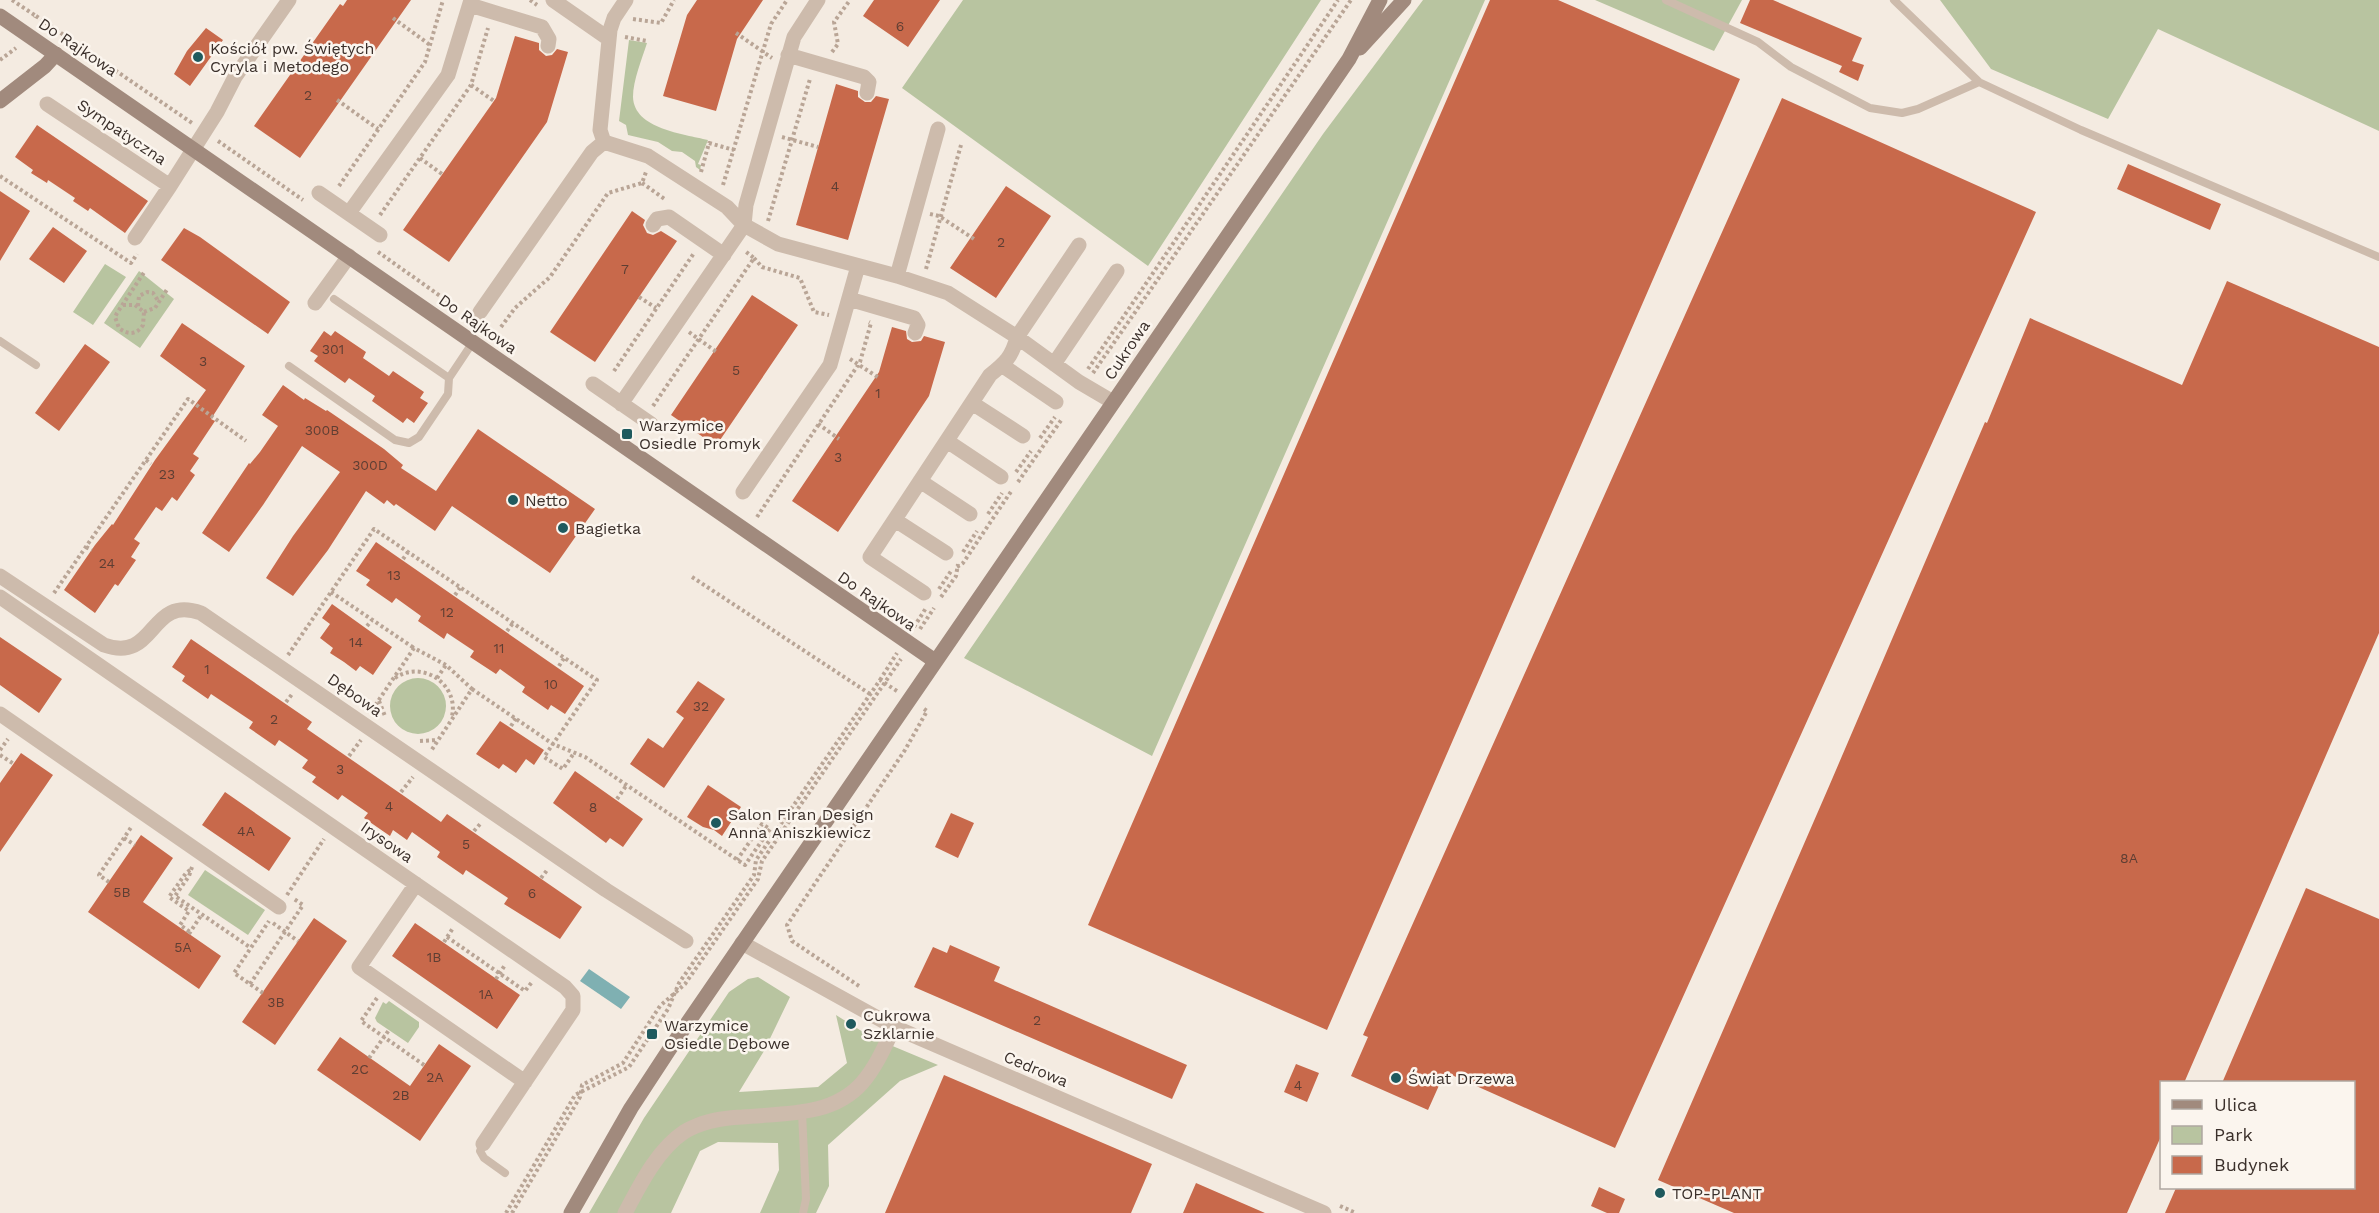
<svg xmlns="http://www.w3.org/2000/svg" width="2379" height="1213" viewBox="0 0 2379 1213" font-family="'Work Sans',sans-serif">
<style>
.green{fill:#b8c4a0}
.water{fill:#7fb0b2}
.building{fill:#c8694b}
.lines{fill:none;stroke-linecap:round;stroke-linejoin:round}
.path{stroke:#b9a596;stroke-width:4;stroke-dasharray:3 3;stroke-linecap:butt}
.lane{stroke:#cdbbac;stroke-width:8}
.street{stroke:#cdbbac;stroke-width:15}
.secondary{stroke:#a18a7d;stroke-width:15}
.poi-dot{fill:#1f5a5e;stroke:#fbf5ee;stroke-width:2}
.labels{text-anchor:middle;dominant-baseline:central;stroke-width:5;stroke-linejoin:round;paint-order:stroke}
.number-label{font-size:14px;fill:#5e3e33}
.street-label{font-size:16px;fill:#3b302b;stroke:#fbf5ee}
.poi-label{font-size:16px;fill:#3b302b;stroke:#fbf5ee;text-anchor:start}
</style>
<rect width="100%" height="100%" fill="#f4ebe1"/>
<path class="green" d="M963 0H1321L1148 266 902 88Z
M1423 0H1485L1152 756 964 658 1323 134Z
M1595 0H1742L1714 51Z
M1940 0H2379V131L2158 29 2108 119 1991 69Z
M629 40 647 43C642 59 633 80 633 97 634 129 684 134 708 140L698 164 701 165 700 170 696 167 695 161 682 152 672 151 658 142 628 135 626 125 619 121Z
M105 264 126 277 93 325 73 312Z
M139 271 174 299 140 348 104 323Z
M390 706a28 28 0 1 1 56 0a28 28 0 1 1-56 0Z
M205 870 265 910 248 935 188 895Z
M758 977 790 997 764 1051 739 1092 818 1087 847 1063 836 1015 871 1037 938 1065 900 1081 828 1145 829 1186 816 1213H760L779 1170 778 1143 718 1142 700 1151 671 1213H589L644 1118 729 992 748 979Z
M389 1001 419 1022V1027L408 1043 377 1022 375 1018 383 1002 386 1004Z"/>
<path class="water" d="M589 969 630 997 621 1009 580 981Z"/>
<path class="building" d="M347 0H411L300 158 254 126 340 4 343 6Z
M697 0H763L737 39 716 111 663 96 687 15Z
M874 0H940L908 47 863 16Z
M1490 0H1558L1740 79 1327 1030 1088 925Z
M1750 0H1773L1862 38 1852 61 1864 65 1858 81 1839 72 1842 66 1740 23Z
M206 28 223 40 190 86 174 74 187 51Z
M515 36 539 43V50L546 56 552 55 557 49 568 52 547 122 449 262 403 230 496 98Z
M836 84 858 91V97L865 102H871L876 96 889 99 848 240 796 225Z
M1782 98 2036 212 1615 1148 1445 1072 1428 1110 1351 1076 1368 1037 1363 1035Z
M37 125 148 201 125 233 90 208 88 211 73 201 75 198 48 180 47 183 31 173 33 170 15 157Z
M2128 164 2221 204 2210 230 2117 189Z
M1006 186 1051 216 996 298 950 268Z
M0 191 30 211 0 261Z
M632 211 645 220 643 225 647 233 653 235 661 231 677 241 595 362 550 332Z
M53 227 87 251 64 283 29 259Z
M184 228 200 237 290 302 268 334 161 260Z
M2227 281 2379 347V633L2184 1083H2162V1134L2127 1213H1734L1658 1180 1830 784 1985 422 1987 423 2030 318 2182 385Z
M752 295 798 325 716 446 671 415Z
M182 323 245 366 211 419 215 421 193 454 199 458 190 471 195 475 177 501 172 497 162 511 156 507 134 539 140 543 131 557 136 560 118 586 115 584 95 613 64 590 95 545 112 524 113 525 155 460 206 390 160 356Z
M892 327 906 331 907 339 912 342 921 341 924 336 945 342 929 396 838 532 792 501 879 372Z
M324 331 331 336 335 331 366 352 363 358 389 376 393 371 424 392 420 398 428 403 414 423 407 418 403 423 372 401 375 396 349 378 345 383 314 361 318 356 310 351Z
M85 344 110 362 59 431 35 413Z
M283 385 304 400 305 398 326 411 327 410 384 449 403 465 401 468 436 491 478 429 595 509 550 573 452 506 435 531 396 504 394 506 387 500 384 504 366 491 328 550 293 596 266 578 293 536 340 472 302 446 263 505 229 552 202 533 249 463 250 464 260 452 278 426 262 415Z
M376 542 584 686 565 714 551 705 548 710 522 692 525 687 500 669 496 674 470 657 474 651 447 633 444 639 418 621 421 616 396 598 392 603 366 585 370 580 356 571Z
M332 604 392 647 373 675 360 666 356 671 344 662 330 653 333 648 320 638 330 624 322 618Z
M0 637 62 679 39 713 0 685Z
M191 639 312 722 307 729 404 796 441 822 447 814 582 907 560 939 504 904 508 898 466 870 463 875 437 857 440 852 412 832 407 840 393 830 390 836 364 818 368 813 342 795 338 800 312 782 316 777 302 768 308 760 279 740 275 746 249 728 253 722 211 694 208 699 182 681 185 676 172 667Z
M698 681 725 699 664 788 630 764 648 738 663 748 684 718 676 712Z
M500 721 544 750 534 765 526 759 516 773 503 764 499 769 476 754Z
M21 753 53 775 0 852V783Z
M575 771 643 819 623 847 610 838 606 843 553 803Z
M708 785 741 807 722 836 714 830 703 827 687 817Z
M225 792 291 838 269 871 202 825Z
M951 813 974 823 958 858 935 847Z
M141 835 173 858 143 902 221 956 199 989 88 912Z
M2306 888 2379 919V1213H2165L2176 1188H2354V1083H2222Z
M314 918 347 941 275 1045 242 1022Z
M415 923 520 995 497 1029 392 956Z
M950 945 1000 967 994 981 1187 1065 1172 1099 914 987 933 947 947 953Z
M340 1037 410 1086 439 1044 471 1066 420 1141 317 1070Z
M1296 1064 1319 1073 1307 1102 1284 1092Z
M944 1075 1152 1164 1131 1213H885Z
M1196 1183 1265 1213H1183Z
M1599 1187 1625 1199 1619 1213H1607L1591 1206Z"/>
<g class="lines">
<path class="path" d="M12 0 36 16 35 18
M530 0 537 5
M36 16 192 123
M393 18 430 45
M633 19 661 23 674 0
M736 33 772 58
M625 37 647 41
M832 52 838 44 834 22 850 0
M0 60 16 48
M471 85 494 101
M337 100 378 129
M782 137 818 147
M218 141 303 200
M420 158 442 174
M701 172 709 143 734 150
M0 176 131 263 137 254
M642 183 666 200
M723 185 771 24 787 0
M339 186 425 62 443 0
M930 214 939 216 974 239
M380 215 471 85 488 28
M768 221 810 79
M378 252 453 305
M754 258 762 267 800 278 814 312 829 315
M926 269 961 145
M639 297 656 308
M123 305H135L144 312 143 325C137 335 128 335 119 328L115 317 117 313 145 271
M138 306 139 296 147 292 153 293 159 302
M144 312 155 308 168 288
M501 327 515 308 550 277 608 193 642 183 646 172
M689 332 718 353
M850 359 879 378
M1088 369 1338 0
M614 371 694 253
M1093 373 1351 0
M653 406 754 258 745 251
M818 424 839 439
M1040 438 1055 417
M146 460 151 464
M1016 472 1031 451
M1018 482 1062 419
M988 514 1002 493
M757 517 860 362 871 323 869 322
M86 547 92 550
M963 552 977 531
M403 559 408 552
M957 567 963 563 1012 490
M692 577 870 694
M939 589 951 571
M331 592 414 648
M54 593 188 399 246 441
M455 595 460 588
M941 597 956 576 958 564
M367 626 372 620
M914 627 926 608
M920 629 934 608
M507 631 513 623
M288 655 374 529 597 680 544 757 563 769 574 753
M559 666 564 658
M395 678C423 659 459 685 452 716
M437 678 446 665
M880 680 897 653
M472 689 553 744 585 757 745 865 770 829 762 824 737 860
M379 701 385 716
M286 702 293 693
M372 710 414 648 446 665 472 689 431 751
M511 726 516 718
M420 741 438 740
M0 750 8 739
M0 755 14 764
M349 756 361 740
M401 792 413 777
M617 799 626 786
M474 831 481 823
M124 838 135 845
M192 867 189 876 175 896 251 948
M190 870 186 873 169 897 189 911 180 925 190 932
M541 878 548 869
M109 882 99 875 132 826
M287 895 324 839
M273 923 298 941
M189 934 202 914
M447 937 525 991 532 982
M444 942 453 928
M496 979 505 965
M250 984 303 905 294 899
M859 986 792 941 787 925 905 750 927 711 923 708
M263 993 234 973 269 921
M377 998 361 1021 424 1065
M369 1058 389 1030
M1340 1206 1356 1213
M506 1213 575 1095 629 1067 668 1009 679 983 754 875 756 860 880 680 897 691
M512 1213 580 1097 582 1085 623 1063 660 1006 685 984 758 879 762 861 901 659"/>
<path class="lane" d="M1666 0 1758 42 1791 67 1870 108 1902 113 1918 109 1979 82
M1894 0 1979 82 2081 130 2379 257
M334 299 449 378
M0 341 36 365
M289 366 395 440 409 443 419 437 448 394 449 378 473 342
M802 1112 806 1199 803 1213
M483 1144 480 1151 484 1158 505 1173"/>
<path class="street" d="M553 0 609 39
M626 0 614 18 610 30 600 130 604 142 648 156 727 207 744 225 778 244 897 276 948 293 1017 337 1079 382 1113 402
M470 5 542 27 549 39 548 46
M788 55 864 77 869 82 867 93
M47 104 170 186 217 112 235 77 289 0
M319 193 380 235
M349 213 448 75 471 0
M653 225 657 219 669 217 724 255
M135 238 170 186
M897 276 938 129
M849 299 914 318 918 325 915 333
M315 303 349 256
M480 312 592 152 604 142
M1054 364 1117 271
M1003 366 1056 402
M593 384 651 424
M972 403 1023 436
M621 404 744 225 746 205 794 37 818 0
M947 441 1001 477
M920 481 970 514
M743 492 830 365 858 266
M895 520 946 553
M0 576 104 645C157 664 148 594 201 613L606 890 686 941
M924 593 870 557 990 375C1005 363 1012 357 1017 337L1079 245
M0 597 565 987 573 996V1010L483 1144
M0 714 279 907
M416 884 359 967 525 1082
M742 943 894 1027 1324 1213
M625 1213C640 1185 657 1150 684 1132 702 1121 721 1118 742 1117 783 1113 832 1117 862 1083 876 1067 885 1046 894 1027"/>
<path class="secondary" d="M0 16 935 661
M1360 48 1404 0
M0 101 45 66 56 54
M571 1213 631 1108 669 1050 1349 59 1380 0"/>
</g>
<g class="poi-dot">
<circle cx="198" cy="57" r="6"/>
<rect x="621" y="428" width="12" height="12" rx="3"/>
<circle cx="513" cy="500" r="6"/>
<circle cx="563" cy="528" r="6"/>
<circle cx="716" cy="823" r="6"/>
<circle cx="851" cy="1024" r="6"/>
<rect x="646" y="1028" width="12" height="12" rx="3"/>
<circle cx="1396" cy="1078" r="6"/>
<circle cx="1660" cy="1193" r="6"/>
</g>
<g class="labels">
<g class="number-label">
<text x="900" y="26">6</text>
<text x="308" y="95">2</text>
<text x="835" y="186">4</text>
<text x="1001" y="242">2</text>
<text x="625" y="269">7</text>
<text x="333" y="349">301</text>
<text x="203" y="361">3</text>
<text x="736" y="370">5</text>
<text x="878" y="393">1</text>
<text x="322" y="430">300B</text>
<text x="838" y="457">3</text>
<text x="370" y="465">300D</text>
<text x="167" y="474">23</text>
<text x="107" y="563">24</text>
<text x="394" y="575">13</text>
<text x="447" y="612">12</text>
<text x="356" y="642">14</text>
<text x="499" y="648">11</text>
<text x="207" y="669">1</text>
<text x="551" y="684">10</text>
<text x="701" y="706">32</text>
<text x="274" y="719">2</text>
<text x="340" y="769">3</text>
<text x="389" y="806">4</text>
<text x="593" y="807">8</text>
<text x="246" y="831">4A</text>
<text x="466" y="844">5</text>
<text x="2129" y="858">8A</text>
<text x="122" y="892">5B</text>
<text x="532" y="893">6</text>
<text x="183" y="947">5A</text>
<text x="434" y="957">1B</text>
<text x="486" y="994">1A</text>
<text x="276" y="1002">3B</text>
<text x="1037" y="1020">2</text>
<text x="360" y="1069">2C</text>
<text x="435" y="1077">2A</text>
<text x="1298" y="1085">4</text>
<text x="401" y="1095">2B</text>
</g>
<g class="street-label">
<text transform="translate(78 47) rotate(34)">Do Rajkowa</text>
<text transform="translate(122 132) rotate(34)">Sympatyczna</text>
<text transform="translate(478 324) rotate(35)">Do Rajkowa</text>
<text transform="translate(1127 350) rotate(-56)">Cukrowa</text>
<text transform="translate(877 601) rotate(35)">Do Rajkowa</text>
<text transform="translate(355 695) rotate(35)">Dębowa</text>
<text transform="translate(387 842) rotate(35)">Irysowa</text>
<text transform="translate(1036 1069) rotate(23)">Cedrowa</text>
</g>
<g class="poi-label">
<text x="210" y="48">Kościół pw. Świętych<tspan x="210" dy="18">Cyryla i Metodego</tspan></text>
<text x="639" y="425">Warzymice<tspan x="639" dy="18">Osiedle Promyk</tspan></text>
<text x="525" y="500">Netto</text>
<text x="575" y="528">Bagietka</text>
<text x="728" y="814">Salon Firan Design<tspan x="728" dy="18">Anna Aniszkiewicz</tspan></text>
<text x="863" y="1015">Cukrowa<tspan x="863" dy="18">Szklarnie</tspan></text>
<text x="664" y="1025">Warzymice<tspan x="664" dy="18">Osiedle Dębowe</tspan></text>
<text x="1408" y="1078">Świat Drzewa</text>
<text x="1672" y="1193">TOP-PLANT</text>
</g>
</g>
<rect x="2160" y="1081" width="195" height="108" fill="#fbf5ee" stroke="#aea6a0" stroke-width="1.5"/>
<rect x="2172" y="1100" width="30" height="9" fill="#a18a7d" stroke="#aea6a0" stroke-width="1.5"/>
<text x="2214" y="1111" font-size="18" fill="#3b302b">Ulica</text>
<rect x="2172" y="1126" width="30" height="18" fill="#b8c4a0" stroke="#aea6a0" stroke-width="1.5"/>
<text x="2214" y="1141" font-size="18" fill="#3b302b">Park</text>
<rect x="2172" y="1156" width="30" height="18" fill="#c8694b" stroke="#aea6a0" stroke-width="1.5"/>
<text x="2214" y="1171" font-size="18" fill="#3b302b">Budynek</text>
</svg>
